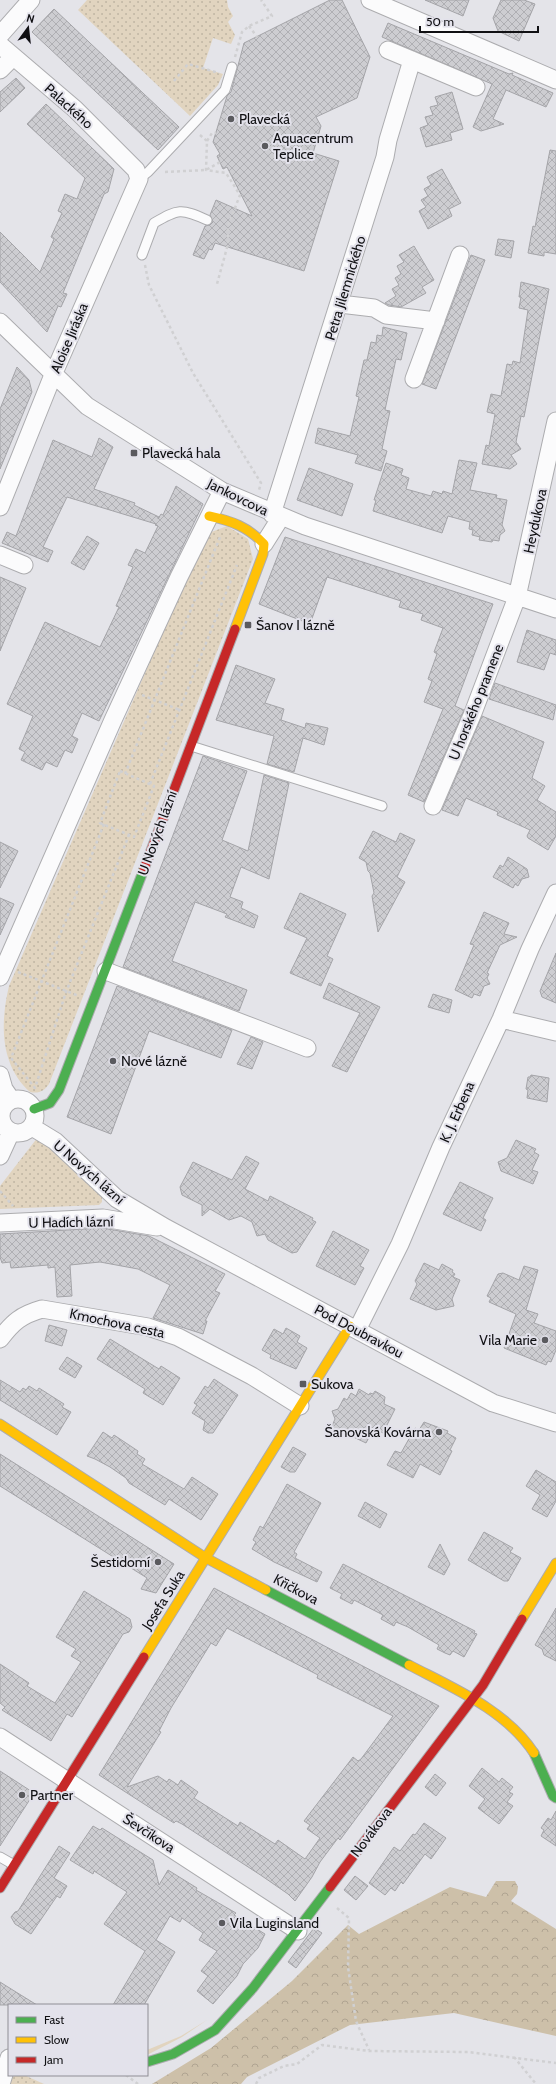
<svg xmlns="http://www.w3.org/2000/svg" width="556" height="2084" viewBox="0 0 556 2084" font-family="Cabin,sans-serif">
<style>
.grass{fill:#e1d4bf}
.forest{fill:url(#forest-crowns)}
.park{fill:url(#park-dots)}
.building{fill:url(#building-cross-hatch);stroke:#a4a4a8;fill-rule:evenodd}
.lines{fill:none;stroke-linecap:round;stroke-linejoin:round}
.lane-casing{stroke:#acacaf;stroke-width:11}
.street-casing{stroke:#acacaf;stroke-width:19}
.fast-casing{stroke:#acacaf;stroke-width:11}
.slow-casing{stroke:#acacaf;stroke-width:11}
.jam-casing{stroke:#acacaf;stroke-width:11}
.path{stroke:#d0d0d2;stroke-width:2.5;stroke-dasharray:3 3;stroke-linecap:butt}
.lane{stroke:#fbfbfc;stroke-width:9}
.street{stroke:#fbfbfc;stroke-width:17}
.fast{stroke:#4caf50;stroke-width:9}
.slow{stroke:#ffc107;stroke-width:9}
.jam{stroke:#c62828;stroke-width:9}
.poi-dot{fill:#5a5a5e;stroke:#e3e2eb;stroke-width:1.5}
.labels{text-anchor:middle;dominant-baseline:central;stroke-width:4;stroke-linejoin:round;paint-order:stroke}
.street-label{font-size:14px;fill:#101013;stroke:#e3e2eb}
.poi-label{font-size:14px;fill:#101013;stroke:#e3e2eb;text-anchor:start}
</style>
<defs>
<pattern id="forest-crowns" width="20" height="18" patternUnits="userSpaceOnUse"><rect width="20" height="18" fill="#cdc0a9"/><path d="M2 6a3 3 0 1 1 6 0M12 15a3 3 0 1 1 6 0" fill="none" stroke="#afa491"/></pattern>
<pattern id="park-dots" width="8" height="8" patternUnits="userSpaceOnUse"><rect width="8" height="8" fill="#e1d4bf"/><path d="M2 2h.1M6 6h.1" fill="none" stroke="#c0b5a3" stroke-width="1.8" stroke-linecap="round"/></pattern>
<pattern id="building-cross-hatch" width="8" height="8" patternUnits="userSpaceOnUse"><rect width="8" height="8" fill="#cdcdd1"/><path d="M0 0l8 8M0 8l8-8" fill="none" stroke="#afafb3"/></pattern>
</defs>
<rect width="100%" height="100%" fill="#e4e4e9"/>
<path class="grass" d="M207 2020 182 2037 147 2055V2050L181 2036Z"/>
<path class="forest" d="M496 1881H515L518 1887 517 1894 511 1901 556 1929V2036L454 2013 350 2025 247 2077 241 2084H152L211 2048 292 1981 348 1925 359 1934 450 1887 486 1897Z"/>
<path class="park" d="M87 0H227L228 7 233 16 228 22 235 35 231 44 213 38 203 68 223 74 218 85 190 116 78 10Z
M227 526 248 539 253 559 49 1084C44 1091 39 1094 30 1092 0 1065 0 1024 9 986L182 588 209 533Z
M38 1137 102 1197V1202L99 1205 0 1209V1186Z
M16 2075H24L44 2084H7L8 2080Z"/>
<path class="building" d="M330 0H342L370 57 357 98 316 117 321 126 313 153 339 161 304 271 215 243 212 250 209 249 204 259 193 255 205 226 210 225 213 222 210 215 216 200 252 216 227 167 223 169 217 156 220 154 213 142 227 96 231 92 244 43Z
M425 0H469L463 16Z
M501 0H524L535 4 519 41 498 31 493 18Z
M54 9 179 127 158 150 32 32Z
M388 23 509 74 513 73 512 75 553 93 546 107 506 90 493 119 504 124 481 131 473 127 492 84 382 37Z
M16 78 25 88 0 112V92Z
M452 92 463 129 450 133 452 140 426 147 420 128 428 125 425 117 433 115 430 107 438 105 435 97Z
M46 104 114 169 108 192 104 194 63 293 67 294 61 307 58 306 47 332 0 282V232L40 272 54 239 51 237 62 213 58 211 65 194 77 199 85 178 27 124Z
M550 150 556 151V254L544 252V256L528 253 533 226 535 227Z
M442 169 461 203 449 209 452 216 428 229 419 211 426 207 421 200 428 196 424 189 431 185 427 177Z
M498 239 514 241 511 258 495 255Z
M414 246 434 280 422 287 426 293 401 307 389 305 385 303 396 296 392 289 399 285 395 278 401 274 397 266 404 262 399 255Z
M471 255 485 260 436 389 422 384Z
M521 282 549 289 524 417 521 416 516 442 521 449 511 455 517 464 510 469 482 464 486 445 489 446 495 414 487 412 491 394 501 396 507 364 512 365 513 361 520 363 528 310 519 308 521 297H519Z
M383 327 407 333 401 360 396 359 385 410 390 411 382 449 387 451 381 471 355 463 358 455 315 443 318 428 350 436 359 397 356 396 364 360H367L371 342 376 343 377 335 382 336Z
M17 367 29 380 32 392 0 469V409Z
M99 438 113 447 94 489 135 503 134 505 159 517 158 519 161 514 163 515 176 486 203 504 99 721 82 713 72 736 78 739 72 753 65 750 57 767 46 762 42 770 21 760 25 752 19 749 33 716 7 704 45 622 100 647 119 607 116 606 133 567 128 565 136 549 145 553 158 526 155 525 156 524 67 497 43 547 53 551 48 562 2 543 7 532 16 536 53 440 92 457Z
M459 460 477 463 470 490 497 495 496 498 507 500 502 525 505 531 500 535 499 541 493 540 492 542 479 540 480 537 472 535 473 530 469 529 470 522 448 516 442 533 373 511 376 500H374L386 463 403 469 401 475 409 478 406 489 431 496 433 491 442 494 443 491 452 494Z
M309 468 353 484 342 516 297 500Z
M87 536 99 543 84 570 71 563Z
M285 537 493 604 455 706 464 710 424 802 408 795 443 709 424 702 432 681 428 679 437 654 434 652 443 628 421 620 423 614 399 607 401 601 327 577 310 624 259 604Z
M0 577 26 588 0 651Z
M527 630 556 640V655L550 653 544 670 517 662Z
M236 665 275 679 265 703 284 709 281 720 305 728 306 723 328 728 324 745 303 738 294 772 267 764 274 736 216 720Z
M495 683 556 705 553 720 489 699Z
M482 716 544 742 532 778 545 786 537 800 556 812V836L548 850 528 838 527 836 530 830 497 815 498 812 466 798 458 816 442 810Z
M203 756 247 771 222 840 248 851 264 775 289 783 269 879 241 867 230 897 243 902 241 908 258 916 254 928 225 917 227 914 195 902 172 961 247 990 239 1011 123 967Z
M373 831 396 842 400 833 415 840 397 877 405 882 378 932 372 896 374 893 370 873 368 871 366 862 359 858Z
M0 842 18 851 0 888Z
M508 857 527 869 529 877 522 879 518 886 515 884 513 888 493 877 500 865 503 867Z
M300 893 346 914 327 956 333 959 321 986 290 973 307 938 284 928Z
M0 898 14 904 0 935Z
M484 912 509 923 504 934 517 937 500 945 487 973 489 974 487 978 490 984 484 986 480 996 474 994 472 998 455 990 474 945 470 944Z
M556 953V1003L542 997 540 991Z
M329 983 380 1007 347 1072 332 1066 360 1013 323 998Z
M117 986 232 1030 221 1058 149 1031 111 1134 67 1117Z
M433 994 452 1000 449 1013 428 1007Z
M251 1037 263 1042 252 1069 237 1064Z
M531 1075 549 1078 547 1102 527 1098 528 1090 526 1089 528 1077H530Z
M516 1140 536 1149 534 1152 539 1155 532 1170 538 1172 533 1184 501 1171 498 1162 507 1158Z
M246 1156 259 1163 245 1189 268 1201 270 1196 274 1198 313 1218 312 1220 316 1222 297 1252 292 1253 268 1240 265 1234 257 1236 252 1222 241 1216 229 1220 210 1209 202 1216V1205L182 1195 180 1187 193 1162 232 1180Z
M460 1182 493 1198 483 1218 486 1220 481 1231 443 1214Z
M102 1228 149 1236 225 1274 215 1291 220 1293 205 1321H207L203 1334 153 1318 170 1285 138 1269 100 1262 70 1265 72 1296 57 1297 55 1267 48 1268V1265L11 1268 10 1262 2 1263 0 1257V1234Z
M333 1231 369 1250 360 1266 364 1268 355 1285 316 1266Z
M424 1263 439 1270 442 1264 453 1270 452 1272 455 1274 453 1277 460 1280 452 1299 454 1306 436 1310 410 1299 417 1284 415 1281Z
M524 1266 538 1270 526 1310 538 1314 534 1323 556 1331V1350L551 1362 548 1361 546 1365 504 1348 516 1314 489 1302 491 1298 487 1296 498 1274 503 1273 519 1280Z
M49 1325 67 1330 62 1346 45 1341Z
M286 1328 300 1336 297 1342 307 1348 296 1369 270 1358 271 1355 262 1350 274 1329 283 1334Z
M110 1339 159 1369 161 1366 180 1378 163 1405 143 1393 145 1389 97 1359Z
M67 1357 82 1366 75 1378 59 1369Z
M214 1379 238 1395 213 1433H208L203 1430 205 1421 192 1413 197 1405 194 1403 198 1397 205 1386 208 1388Z
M0 1380 20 1392 23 1388 26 1390 29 1386 37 1391 39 1388 64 1404 62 1407 71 1412 57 1435 0 1400Z
M359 1389 369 1395 370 1393 373 1394 375 1391 385 1397 384 1404 395 1409 383 1433 374 1428 366 1443 347 1434 346 1436 343 1435 331 1428 335 1419 332 1411 338 1409 344 1398 347 1400 351 1393 356 1396Z
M424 1422 448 1431 447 1433 456 1438 450 1450 452 1451 440 1475 420 1464 413 1478 387 1465 395 1451 401 1453 415 1428 419 1430Z
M103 1432 112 1438 114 1435 138 1451 137 1454 145 1459 142 1464 184 1489 192 1477 218 1494 201 1520 169 1499 165 1505 129 1483 126 1478 110 1467 95 1459 87 1456Z
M293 1447 306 1454 295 1472H290L281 1467Z
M0 1454 174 1564 156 1593 141 1589 147 1578 0 1486Z
M536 1470 556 1482V1501L547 1517 532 1509 540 1495 526 1486Z
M287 1484 321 1503 294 1552 297 1554 295 1558 322 1572 317 1582 274 1562 252 1549 256 1542 253 1540 260 1526 263 1528Z
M365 1502 387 1514 380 1528 358 1516Z
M484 1532 513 1548 510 1552 521 1558 508 1581H504L468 1560Z
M440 1544 450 1564 444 1575 428 1567Z
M343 1564 475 1631 474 1633 477 1634 464 1657 453 1651 450 1655 445 1653 437 1649 439 1645 408 1627 396 1622 394 1626 381 1619 383 1615 354 1600 352 1604 340 1598 342 1594 330 1588Z
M214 1588 439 1706 340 1840 338 1838 320 1862 312 1877 295 1901 288 1894 262 1876 182 1824 176 1821 174 1823 155 1811 99 1775ZM227 1628 318 1675 317 1678 393 1716 361 1759 358 1761 353 1757 304 1821 310 1825 307 1829 320 1838 305 1859 278 1840 275 1844 240 1822 238 1826 197 1800 194 1798 198 1792 181 1780 178 1785 169 1779 167 1782 158 1776 127 1787 161 1732 159 1731 171 1708 211 1643 216 1646Z
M84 1591 130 1619 132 1627 129 1632 123 1634 72 1717 67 1714 51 1741 2 1710 5 1707 0 1703V1664L29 1683 27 1686 55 1703 81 1662 71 1656 76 1649 56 1637Z
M556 1608V1661L544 1655 542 1649 535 1645Z
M482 1768 499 1782 502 1778 513 1787 509 1792 513 1794 507 1802 513 1806 499 1824 478 1808 485 1799 469 1786Z
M0 1771 34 1793 0 1846Z
M435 1774 446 1783 436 1796 425 1787Z
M556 1811V1846L541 1836 544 1830 541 1828 548 1818 551 1820Z
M424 1823 446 1838 431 1859 425 1854 403 1884 401 1882 395 1891 391 1888 385 1895 369 1883 394 1847 400 1851 413 1834 415 1835Z
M93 1826 100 1830 102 1828 153 1860 159 1885 168 1870 197 1888 196 1890 236 1913 234 1915 265 1934 258 1948 243 1964 237 1976 213 2004 197 1991 208 1976 201 1971 217 1951 199 1940 203 1933 182 1918 180 1922 170 1916 156 1940 175 1952 144 2005H113L145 1951 104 1924 127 1892 94 1871 93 1874 70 1860Z
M59 1846 70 1853 54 1878 67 1886 60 1898 57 1896 31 1934 15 1924 11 1917 15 1912 18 1911Z
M355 1876 368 1886 356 1900 344 1890Z
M314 1928 322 1933 296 1968 288 1962Z
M0 1982 16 1992 37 2005H0Z"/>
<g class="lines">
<g class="lane-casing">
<path id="lane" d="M139 179 148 172 225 90 232 67
M142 255 154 223C178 209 181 208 207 220
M191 746 382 806
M0 1857 14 1865"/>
</g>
<g class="street-casing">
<path id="street" d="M370 0 556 80
M0 35 31 0
M0 45 75 109 136 170 139 179 53 375 0 507
M388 50 412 60
M0 70 13 57
M340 304 374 308 386 315 436 321
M0 322 87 406 222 491 305 526 556 609
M414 379 460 255
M272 514 385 157 388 140 412 60 476 87
M264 544 281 517
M0 555 24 565
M433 806 473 713 517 597 556 421
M106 971 307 1048
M0 977 113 720 179 577 222 491
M501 1019 556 1032
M0 1075 4 1089 11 1099
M1 1116a17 17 0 1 1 34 0a17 17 0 1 1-34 0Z
M32 1127 55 1141 117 1199 166 1228 493 1403 556 1423
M0 1156 11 1132
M0 1223 103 1218 157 1227
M357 1330 400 1244 441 1147 501 1019 530 949 556 893
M0 1339C13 1322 21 1315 42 1309L148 1327 178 1337 252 1376 300 1406
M0 1737 298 1931
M1 2084 9 2058"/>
</g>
<g class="fast-casing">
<path id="fast" d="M34 1109 50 1103 59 1090 144 869
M266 1590 409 1665
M534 1753 553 1796 556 1798
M147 2062 173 2054 215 2030 253 1988 330 1887"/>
</g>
<g class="slow-casing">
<path id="slow" d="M209 516C232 521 248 527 264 544L263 554 235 629
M0 1424 206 1558 266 1590
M522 1619 556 1563
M144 1657 350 1326
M409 1665C453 1688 506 1710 534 1753"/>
</g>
<g class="jam-casing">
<path id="jam" d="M144 869 235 629
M330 1887 483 1685 522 1619
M0 1888 144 1657"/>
</g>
<path class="path" d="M249 26 257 37
M235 57 242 32 249 26 272 16 261 0
M174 81 188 64 219 73
M200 135 207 141 206 170 226 173 240 195 228 226V244L217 284
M207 141 212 133H216
M165 172 206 170 220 162
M145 265 149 285 193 373 261 483 259 490
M142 695 180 710
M120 771 154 786 134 837 100 823Z
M125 774 220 537
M150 784 237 565
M104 824 11 1058 35 1088 66 992 129 835
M18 972 79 996
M0 1191 13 1206
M337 1908 349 1918 348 1967 356 2021 369 2050
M514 2057 536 2084
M126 2075 138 2084
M256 2084 259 2078 284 2066 297 2064 322 2045 369 2051 468 2052 556 2063"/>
<use href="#lane" class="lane"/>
<use href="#street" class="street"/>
<use href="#fast" class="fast"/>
<use href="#slow" class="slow"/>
<use href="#jam" class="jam"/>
</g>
<g class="poi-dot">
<circle cx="231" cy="119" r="4"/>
<circle cx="265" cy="146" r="4"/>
<rect x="130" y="449" width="8" height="8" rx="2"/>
<rect x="244" y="621" width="8" height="8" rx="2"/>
<circle cx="113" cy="1061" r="4"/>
<circle cx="545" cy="1340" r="4"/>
<rect x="299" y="1380" width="8" height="8" rx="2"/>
<circle cx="439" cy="1432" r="4"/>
<circle cx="158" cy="1562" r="4"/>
<circle cx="22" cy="1795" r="4"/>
<circle cx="222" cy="1923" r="4"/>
</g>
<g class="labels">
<g class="street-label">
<text transform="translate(69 106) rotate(42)">Palackého</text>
<text transform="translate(345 288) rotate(-73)">Petra Jilemnického</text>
<text transform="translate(69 338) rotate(-67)">Aloise Jiráska</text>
<text transform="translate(238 497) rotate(26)">Jankovcova</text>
<text transform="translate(535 521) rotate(-78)">Heydukova</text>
<text transform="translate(476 702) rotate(-68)">U horského pramene</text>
<text transform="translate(157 833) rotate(-70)">U Nových lázní</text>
<text transform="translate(457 1112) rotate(-66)">K. J. Erbena</text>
<text transform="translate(89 1172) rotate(41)">U Nových lázní</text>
<text transform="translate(71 1222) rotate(-1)">U Hadích lázní</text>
<text transform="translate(117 1323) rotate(12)">Kmochova cesta</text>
<text transform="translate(359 1331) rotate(28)">Pod Doubravkou</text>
<text transform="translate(296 1589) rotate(28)">Křičkova</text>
<text transform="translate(163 1600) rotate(-58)">Josefa Suka</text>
<text transform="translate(371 1832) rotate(-53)">Novákova</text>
<text transform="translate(149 1833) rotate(33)">Ševčíkova</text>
</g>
<g class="poi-label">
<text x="239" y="119">Plavecká</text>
<text x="273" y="138">Aquacentrum<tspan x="273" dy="16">Teplice</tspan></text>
<text x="142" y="453">Plavecká hala</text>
<text x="256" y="625">Šanov I lázně</text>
<text x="121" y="1061">Nové lázně</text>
<text x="537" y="1340" text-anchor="end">Vila Marie</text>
<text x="311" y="1384">Sukova</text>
<text x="431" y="1432" text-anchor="end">Šanovská Kovárna</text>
<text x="150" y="1562" text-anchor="end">Šestidomí</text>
<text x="30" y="1795">Partner</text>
<text x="230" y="1923">Vila Luginsland</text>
</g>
</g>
<rect x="8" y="2004" width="140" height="72" fill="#e3e2eb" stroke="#8f8e95"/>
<rect x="16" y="2017" width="20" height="6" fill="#4caf50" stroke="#8f8e95"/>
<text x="44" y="2024" font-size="12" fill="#101013">Fast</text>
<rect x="16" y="2037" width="20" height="6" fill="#ffc107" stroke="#8f8e95"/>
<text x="44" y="2044" font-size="12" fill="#101013">Slow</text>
<rect x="16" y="2057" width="20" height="6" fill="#c62828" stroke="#8f8e95"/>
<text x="44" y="2064" font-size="12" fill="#101013">Jam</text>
<g transform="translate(28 28) rotate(15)" stroke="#e3e2eb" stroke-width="3" paint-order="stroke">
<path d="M0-3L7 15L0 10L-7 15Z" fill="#101013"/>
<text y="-6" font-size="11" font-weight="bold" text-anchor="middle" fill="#101013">N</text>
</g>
<path d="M420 26v6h118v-6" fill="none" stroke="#101013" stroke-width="2"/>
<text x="426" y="26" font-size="12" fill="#101013" stroke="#e3e2eb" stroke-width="3" paint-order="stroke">50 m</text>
</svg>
